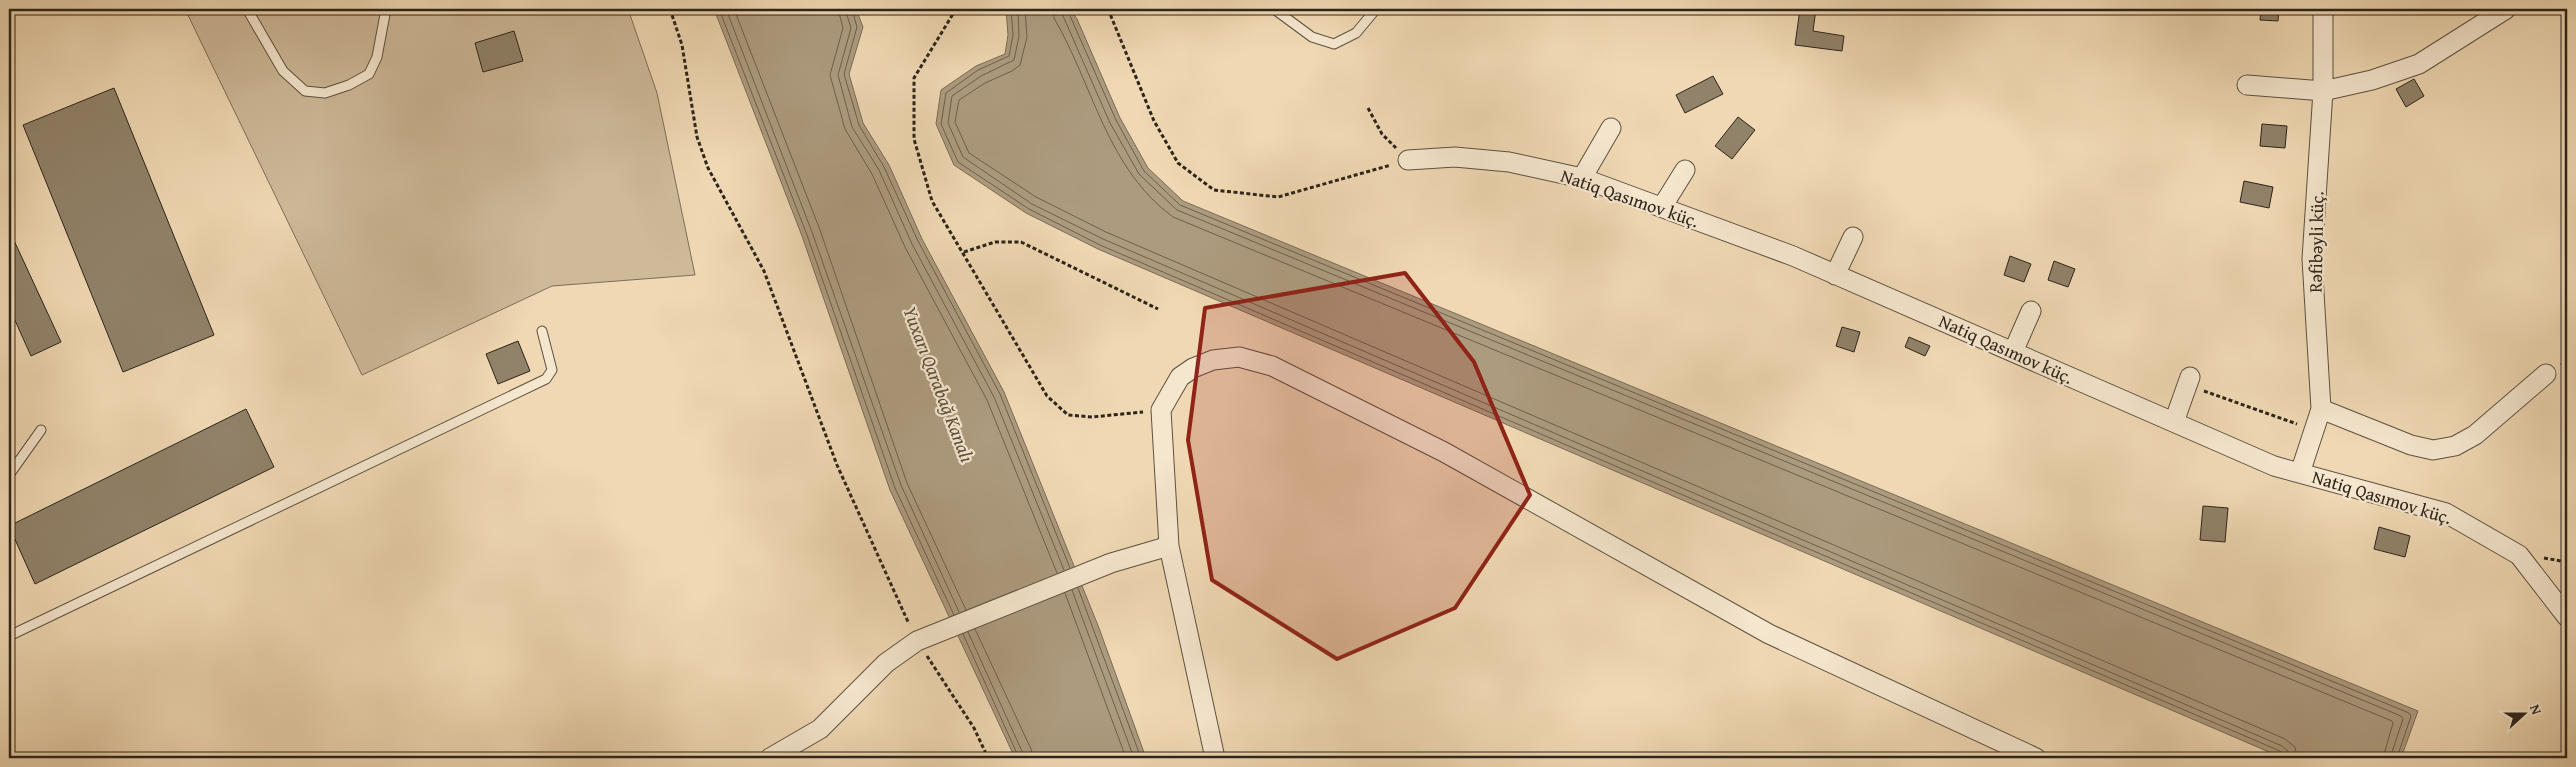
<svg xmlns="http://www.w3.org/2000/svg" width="2576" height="767" viewBox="0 0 2576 767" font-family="'Gentium Book Plus',serif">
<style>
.green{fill:#ceb999;stroke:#7d6e5a}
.water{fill:#ad9b7f;stroke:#796b57}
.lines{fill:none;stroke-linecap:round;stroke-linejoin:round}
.shore{stroke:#6c604c;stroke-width:1}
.building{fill:#91826a;stroke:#2c241a}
.service-casing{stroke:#5d5140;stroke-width:11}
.minor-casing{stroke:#5d5140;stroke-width:21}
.path{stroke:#2c241a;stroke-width:3;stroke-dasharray:4 2.5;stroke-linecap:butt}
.service{stroke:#f5e6ce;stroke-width:9}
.minor{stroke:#f5e6ce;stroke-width:19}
.marked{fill:#8f2418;fill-opacity:0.2;stroke:#8f2418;stroke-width:4;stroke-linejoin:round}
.labels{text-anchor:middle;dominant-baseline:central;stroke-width:4.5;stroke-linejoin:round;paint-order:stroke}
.street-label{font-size:18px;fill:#2c241a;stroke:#f5e6ce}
.water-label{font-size:19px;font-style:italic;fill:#594e3d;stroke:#f5e6ce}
</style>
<rect width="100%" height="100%" fill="#efd8b3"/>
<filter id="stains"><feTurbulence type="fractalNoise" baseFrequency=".004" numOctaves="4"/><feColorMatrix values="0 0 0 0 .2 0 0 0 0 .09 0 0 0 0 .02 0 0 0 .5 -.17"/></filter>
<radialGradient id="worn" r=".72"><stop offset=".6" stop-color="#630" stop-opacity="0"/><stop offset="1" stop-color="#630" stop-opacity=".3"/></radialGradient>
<path class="green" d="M185 9H628L657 93 695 275 552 286 362 375Z"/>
<path class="water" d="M714 9H856L863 27 849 74 863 123 889 165 922 239 1004 392 1099 628 1146 758H1015L890 490 802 236Z
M1006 9H1070L1077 19 1120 118 1148 168 1183 201 2418 711 2401 758H2283L1098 249 1026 213 954 165 936 124 941 90 976 66 1005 54 1008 35Z"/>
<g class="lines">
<path class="shore" d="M719 9 807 235 895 488 954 615
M726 9 812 232 901 485 959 612
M734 9 820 230 907 483 966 610
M838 9 843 28 830 75 845 129 872 174 905 247 987 400 1057 573
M845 9 851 28 838 75 852 127 879 170 912 244 994 397 1064 570
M852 9 857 27 844 74 859 125 884 167 918 241 1000 394 1070 568
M1011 9 1013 35 1009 56 978 70 946 93 941 124 958 162 1029 209 1100 245 2280 751 2284 758
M1018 9 1019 36 1014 60 981 76 952 96 948 123 963 157 1032 204 1103 239 2282 746 2288 751 2290 758
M1025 9 1027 37 1020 65 1012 71 985 83 959 100 955 122 969 153 1036 197 1106 232 2285 739 2295 747 2297 758
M1053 9 1054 18C1093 85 1107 169 1173 217L2392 721 2393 723 2383 758
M1060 9 1110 123 1139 174 1177 210 2401 716 2403 719 2390 758
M1067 9 1116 120 1144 171 1180 205 2409 713 2411 716 2397 758
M1078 588 1141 758
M1072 590 1134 758
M1065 593 1126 758
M975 629 1031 749 1033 758
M968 632 1025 758
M963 634 1019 758"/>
</g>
<path class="building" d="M1800 9H1816L1813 31 1844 36 1842 51 1795 45Z
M2261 9H2279L2278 21 2260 20Z
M514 31 523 61 483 72 475 43Z
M1713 76 1723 94 1685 113 1676 95Z
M2414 79 2424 96 2406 107 2396 89Z
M114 88 214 335 123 372 23 125Z
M1738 117 1755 130 1732 159 1715 146Z
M2262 124 2287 126 2285 148 2260 146Z
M2244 181 2273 187 2269 208 2240 202Z
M11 234 61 342 31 356 9 307V235Z
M2010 256 2031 264 2024 282 2004 275Z
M2054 261 2075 269 2068 287 2048 280Z
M1842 327 1860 332 1854 352 1836 346Z
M1909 337 1930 346 1925 356 1905 347Z
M518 341 530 371 498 384 486 354Z
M246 409 274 467 35 584 9 526Z
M2203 506 2228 508 2225 542 2200 540Z
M2379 527 2410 536 2405 557 2374 549Z"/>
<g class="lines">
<g class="service-casing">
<path id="service" d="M247 9 283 71 305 91 325 93 349 85 369 74 377 57 386 9
M1274 9 1312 37 1334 44 1356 33 1376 9
M9 475 41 430
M9 636 546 379 552 370 542 331"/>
</g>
<g class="minor-casing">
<path id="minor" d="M2247 85 2323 91 2372 80 2419 64 2506 9
M1408 160 1455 157 1509 162 1582 178 1793 256 2274 466 2446 513 2519 555 2567 617
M1582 178 1611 128
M1662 207 1685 170
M1835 275 1853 237
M2013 352 2031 311
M2321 409 2411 445 2433 450 2455 446 2475 435 2546 374
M2174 422 2190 377
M2300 473 2321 409 2312 259 2323 91V9
M770 758 820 729 886 663 917 641 1111 563 1169 546
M1215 758 1169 546 1161 410 1180 377 1193 368 1213 360 1239 357 1272 366 1444 452 1769 634 2036 758"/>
</g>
<path class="path" d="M670 9 682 45 697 137 708 168 764 271 837 465 909 624
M956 9 914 78V139L932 201 1047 396 1068 415 1092 417 1143 412
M1108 9 1154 121 1178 163 1214 190 1278 197 1391 165
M1368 108 1382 134 1396 148
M964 252 995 242H1021L1158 309
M2561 365 2567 361
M2204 391 2297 424
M2544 558 2567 562
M927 656 974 728 988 758"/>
<use href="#service" class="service"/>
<use href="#minor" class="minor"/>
</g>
<path class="marked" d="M1405 273 1474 362 1530 495 1455 608 1337 659 1212 580 1188 440 1205 308Z"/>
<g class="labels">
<g class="street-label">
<text transform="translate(1630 198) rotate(19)">Natiq Qasımov küç.</text>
<text transform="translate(2316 242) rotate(-89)">Rəfibəyli küç.</text>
<text transform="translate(2006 349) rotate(24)">Natiq Qasımov küç.</text>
<text transform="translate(2382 497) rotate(17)">Natiq Qasımov küç.</text>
</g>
<g class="water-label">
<text transform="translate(939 384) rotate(69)">Yuxarı Qarabağ Kanalı</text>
</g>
</g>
<rect width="2576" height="767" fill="none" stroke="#efd8b3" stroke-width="30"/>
<rect x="10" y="10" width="2556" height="747" fill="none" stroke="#2c241a" stroke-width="2.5"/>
<rect x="15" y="15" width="2546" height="737" fill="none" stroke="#2c241a"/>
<g transform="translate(2524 714) rotate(69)" stroke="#f5e6ce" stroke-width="4" paint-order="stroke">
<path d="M0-4L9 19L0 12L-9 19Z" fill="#2c241a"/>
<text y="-8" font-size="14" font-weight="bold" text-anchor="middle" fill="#2c241a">N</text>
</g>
<rect width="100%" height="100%" filter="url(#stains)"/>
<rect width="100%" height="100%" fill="url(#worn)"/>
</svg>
